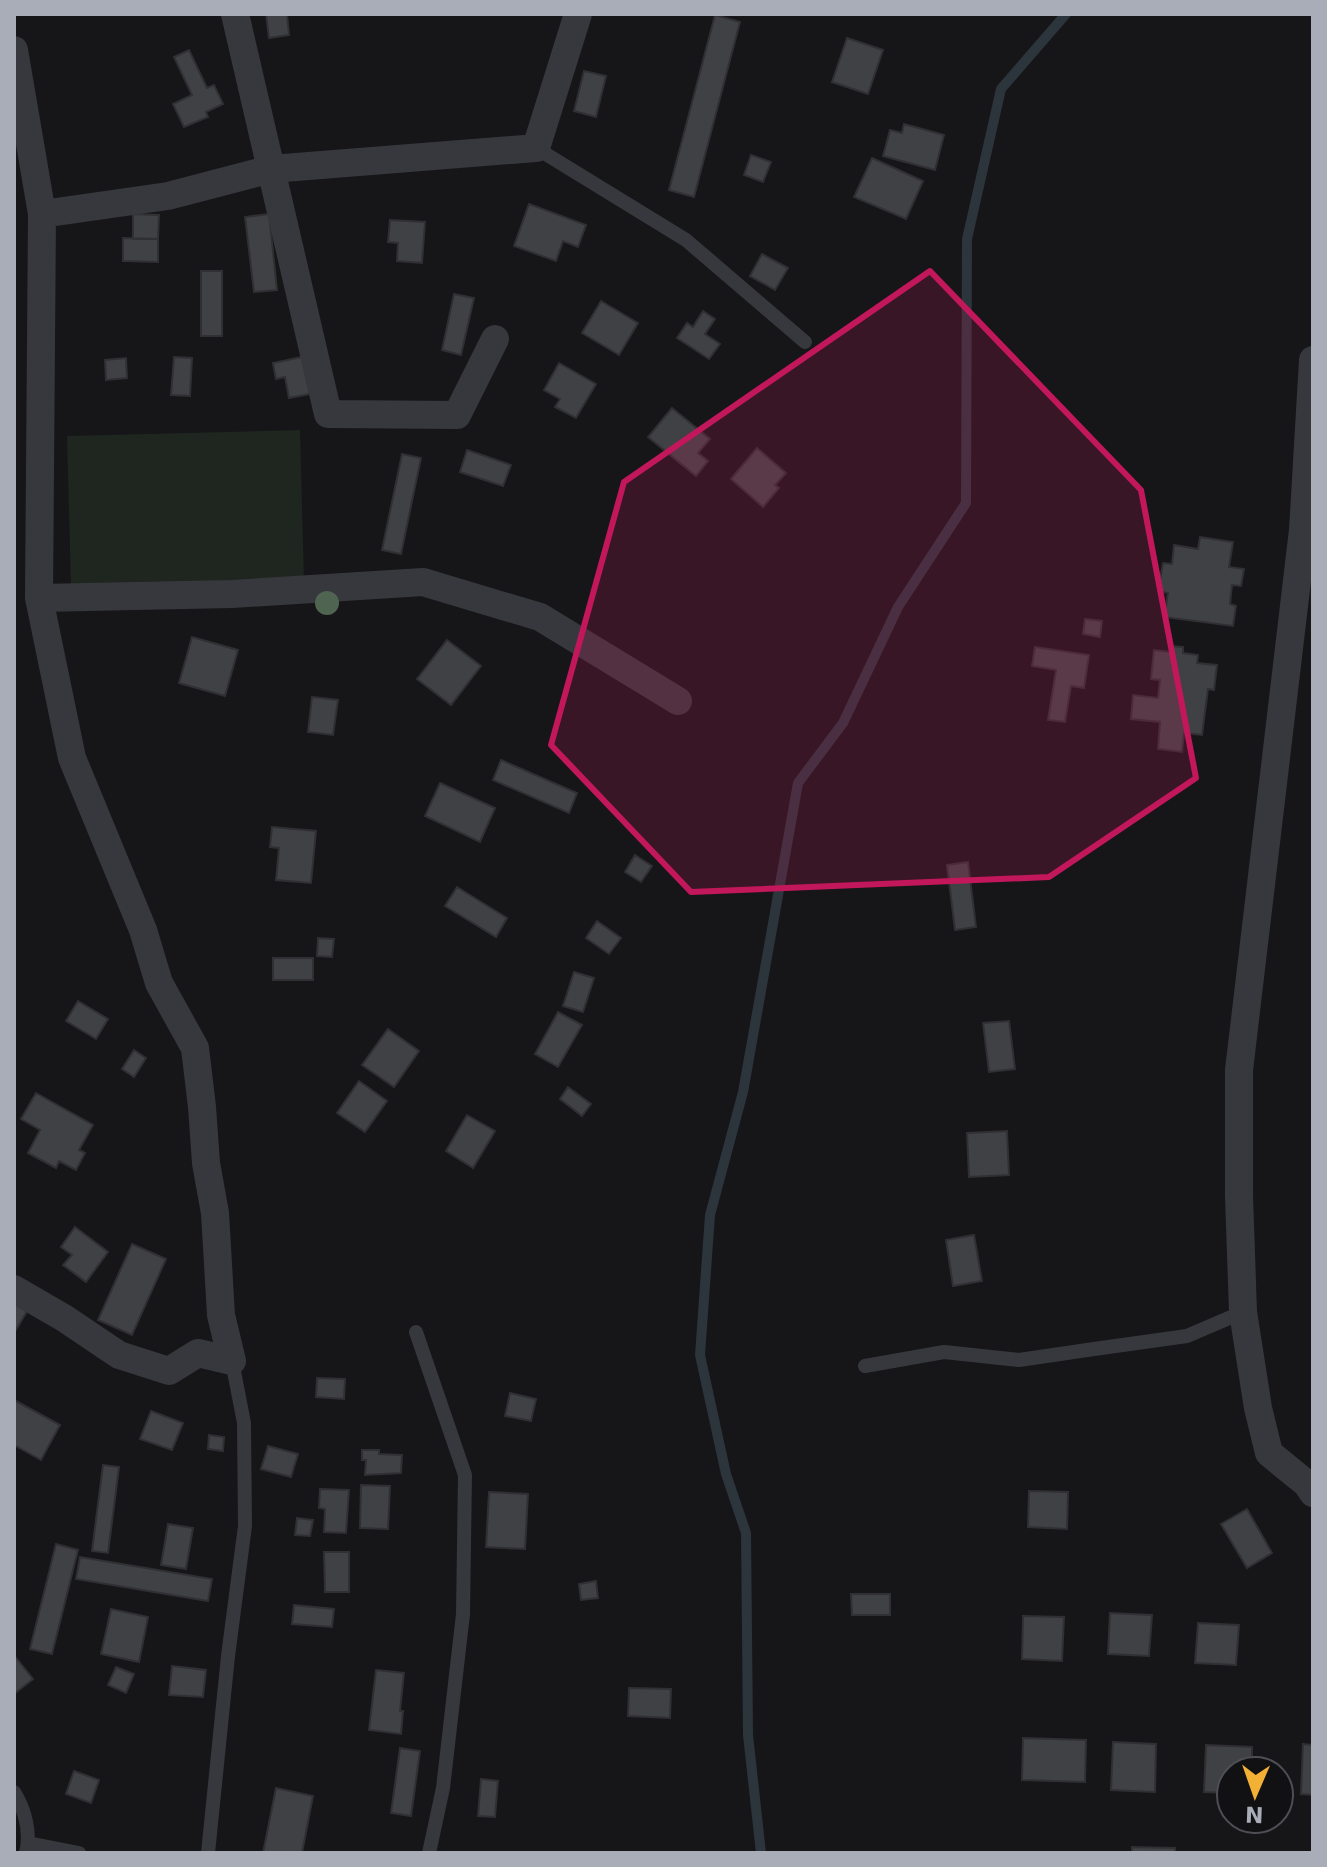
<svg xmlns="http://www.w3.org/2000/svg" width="1327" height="1867" viewBox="0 0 1327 1867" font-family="'DejaVu Sans',sans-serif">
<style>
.green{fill:#1e261f}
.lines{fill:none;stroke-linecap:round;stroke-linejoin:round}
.stream{stroke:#2c353c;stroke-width:10}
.building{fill:#404145;stroke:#303034;stroke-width:2}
.lane{stroke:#37383d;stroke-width:14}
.street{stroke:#37383d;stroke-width:28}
.tree{fill:#506452}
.marked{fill:#c2185b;fill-opacity:0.2;stroke:#c2185b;stroke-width:6;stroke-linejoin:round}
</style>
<rect width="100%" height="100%" fill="#161618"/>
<path class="green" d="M300 430 304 581 71 587 67 436Z"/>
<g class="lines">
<path class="stream" d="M761 1853 748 1735 746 1533 726 1474 700 1355 710 1215 743 1092 798 783 843 723 898 607 966 503 967 239 1001 89 1066 14"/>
</g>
<path class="building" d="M266 14H287L289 35 269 38Z
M715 15 740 22 694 197 669 190Z
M847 38 883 50 868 94 832 82Z
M189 50 207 88 214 85 223 104 206 112 208 117 184 127 173 104 192 95 174 57Z
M584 71 606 76 596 117 574 111Z
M904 124 944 135 935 170 883 156 890 130 902 133Z
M751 155 771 162 763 182 744 175Z
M872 158 923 181 906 219 854 197Z
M529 204 586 225 578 247 563 241 556 261 514 246Z
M133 214 159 215 158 239H133Z
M269 214 277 290 254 292 245 217Z
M390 220 425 222 422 263 397 261 398 243 388 242Z
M123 238 158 239V262L123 261Z
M762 254 788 268 775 290 750 276Z
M201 271H222V336H201Z
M454 294 474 298 461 355 442 350Z
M601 301 638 323 619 355 582 333Z
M703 311 715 319 705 334 720 344 709 359 677 338 687 323 693 327Z
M174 357 192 358 190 396 171 395Z
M302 357 310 394 289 398 285 377 276 379 273 363Z
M126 358 127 378 106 380 105 360Z
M559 363 596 384 576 418 555 407 560 399 544 390Z
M672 408 710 439 698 453 708 461 696 476 648 437Z
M757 448 786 473 775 485 779 488 763 507 731 479Z
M467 450 511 465 503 486 460 472Z
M402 454 421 458 401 554 382 550Z
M1200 537 1233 542 1229 567 1244 569 1241 586 1232 585 1230 604 1236 606 1233 626 1164 617 1168 593 1158 591 1163 563 1172 564 1174 545 1198 549Z
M1085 619 1102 621 1100 637 1083 634Z
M192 637 238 650 225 696 179 683Z
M447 640 481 666 451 705 417 679Z
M1171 646 1183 647V653L1198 655 1197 663 1217 665 1214 690 1208 689 1202 735 1184 733 1182 752 1158 749 1160 722 1131 719 1133 695 1158 698 1160 680 1151 679 1154 650 1171 652Z
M1035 647 1089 655 1084 688 1071 686 1065 722 1048 720 1056 670 1032 666Z
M312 697 338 700 333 735 308 732Z
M501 760 577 793 569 813 493 780Z
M440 783 495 808 480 842 425 816Z
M272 827 316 831 311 883 276 880 279 848 270 847Z
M635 855 652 866 641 882 625 872Z
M968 862 976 927 955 930 947 865Z
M457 887 507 918 496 937 445 906Z
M597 921 621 938 609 954 586 938Z
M318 938 334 939 332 957 317 956Z
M273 958H313V980H273Z
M574 972 594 978 583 1012 563 1006Z
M78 1001 108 1019 96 1039 66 1021Z
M558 1012 582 1025 558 1067 535 1054Z
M1009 1021 1015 1069 989 1072 983 1023Z
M388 1029 419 1051 394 1087 362 1065Z
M134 1050 146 1058 134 1077 122 1069Z
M359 1081 387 1101 365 1132 337 1113Z
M568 1087 591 1104 582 1116 560 1099Z
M36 1093 93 1125 79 1150 85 1153 76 1170 59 1161 56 1168 28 1153 40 1130 21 1119Z
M467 1115 495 1131 473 1168 446 1151Z
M1007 1131 1009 1175 969 1177 967 1133Z
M75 1227 108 1252 86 1282 63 1265 72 1255 61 1247Z
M974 1235 982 1281 953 1286 946 1240Z
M132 1244 166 1259 132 1335 98 1320Z
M14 1300 29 1308 16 1330 14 1329Z
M317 1378 345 1379 344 1399 316 1397Z
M510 1393 536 1399 531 1421 505 1416Z
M14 1400 60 1425 41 1460 14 1445Z
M151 1411 183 1423 172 1450 140 1439Z
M209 1435 224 1437 223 1451 208 1449Z
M268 1446 298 1454 291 1477 261 1469Z
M362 1450H379V1454L402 1455 401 1473 365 1475 366 1460H362Z
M103 1465 119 1467 108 1553 92 1551Z
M361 1485 390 1486 388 1529 360 1528Z
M320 1489 349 1490 346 1533 324 1532 325 1509 319 1508Z
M1029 1491 1068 1492 1067 1529 1028 1527Z
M489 1492 528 1494 525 1549 486 1547Z
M1247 1509 1272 1553 1247 1568 1221 1524Z
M297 1518 313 1520 310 1536 295 1535Z
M168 1524 193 1528 186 1569 161 1565Z
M56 1544 78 1550 52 1654 30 1649Z
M324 1552H349V1592H325Z
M80 1557 212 1579 208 1601 76 1579Z
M596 1581 598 1598 581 1600 579 1584Z
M851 1594H890V1615H852Z
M294 1605 334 1609 332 1627 292 1624Z
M111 1609 148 1617 139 1662 101 1654Z
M1110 1613 1152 1615 1149 1656 1108 1654Z
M1023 1616 1064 1617 1062 1661 1022 1659Z
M1198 1623 1239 1625 1236 1665 1195 1663Z
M14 1655 33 1679 14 1694Z
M172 1666 206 1670 203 1697 169 1695Z
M116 1667 134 1674 126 1693 108 1685Z
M376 1670 404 1673 400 1711H403L401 1734 369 1730Z
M629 1688 671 1689 670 1718 628 1716Z
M1023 1738 1086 1740 1085 1782 1022 1780Z
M1113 1742 1156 1744 1155 1792 1111 1790Z
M1303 1744 1313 1745V1795L1301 1794Z
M1206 1745 1252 1747V1771H1231V1793L1204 1792Z
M400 1748 420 1751 411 1816 391 1813Z
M74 1771 99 1780 91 1803 66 1794Z
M481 1779 498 1781 495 1817 478 1816Z
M276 1788 313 1796 302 1853H263Z
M1132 1847 1175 1848V1853H1132Z"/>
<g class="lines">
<path class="lane" d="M536 148 686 240 805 342
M416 1332 465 1475 463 1614 443 1788 429 1853
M865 1366 944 1352 1019 1360 1094 1349 1187 1336 1243 1312
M14 1792C25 1810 31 1832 26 1853
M28 1843 79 1853
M208 1853 228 1656 245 1526 244 1423 232 1361"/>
<path class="street" d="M235 14 328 414 457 415 495 339
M14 50 42 214 39 598 72 758 143 930 159 983 195 1048 202 1107 206 1163 215 1213 221 1315 232 1361 198 1353 169 1371 119 1355 64 1318 14 1289
M42 214 168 196 271 169 536 148 578 14
M1313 360 1303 530 1239 1070V1196L1243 1312 1258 1408 1269 1453 1307 1484 1313 1493
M39 598 232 594 423 582 540 617 678 701"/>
</g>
<circle class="tree" cx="327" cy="603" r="12"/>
<path class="marked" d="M930 271 1141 490 1196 778 1049 877 691 892 551 745 624 482Z"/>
<rect width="1327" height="1867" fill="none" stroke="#a8adb8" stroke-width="32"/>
<g transform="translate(1255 1795) rotate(182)"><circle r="38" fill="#111113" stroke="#4d4f55" stroke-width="2"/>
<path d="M0-6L14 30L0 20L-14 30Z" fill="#f2b134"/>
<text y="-12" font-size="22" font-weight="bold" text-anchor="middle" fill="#a8adb8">N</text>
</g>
</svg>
